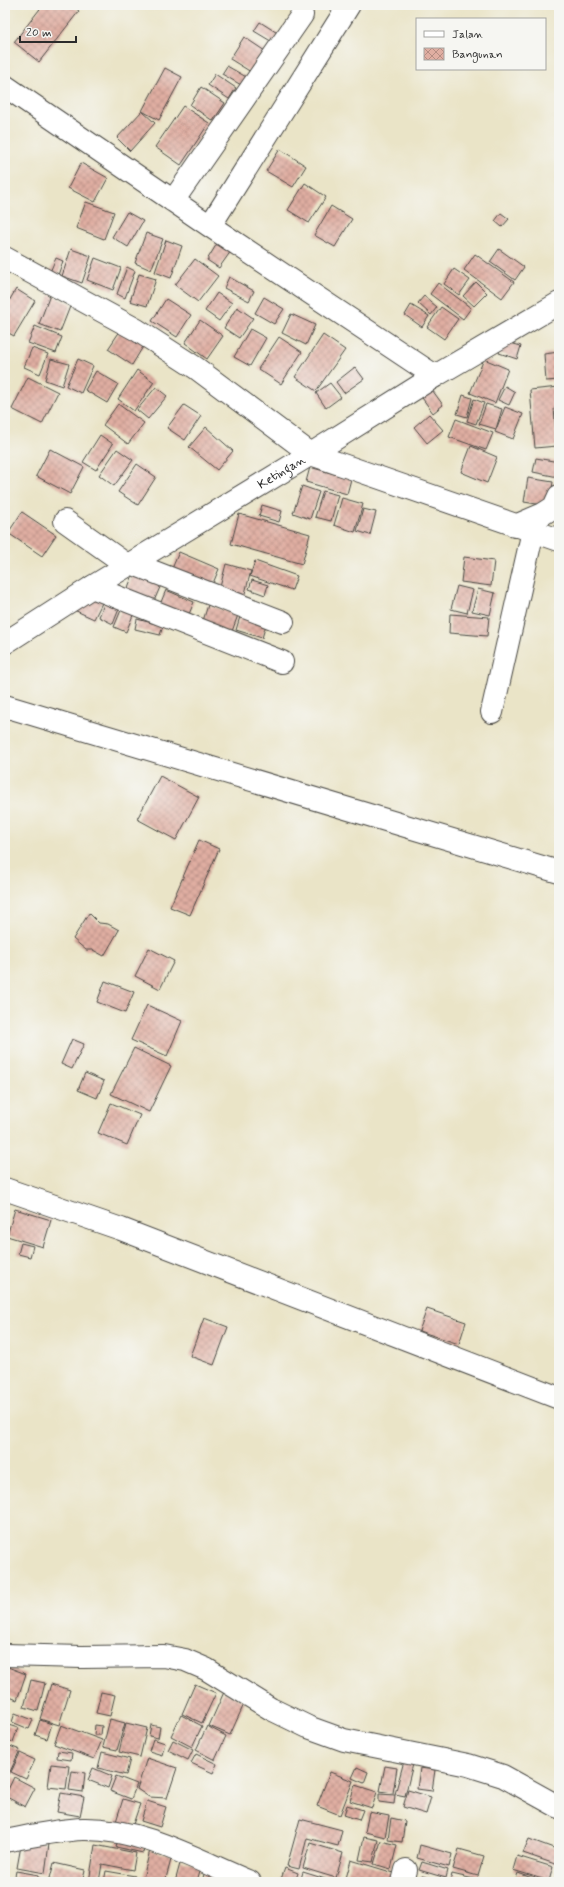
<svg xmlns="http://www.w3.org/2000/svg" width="564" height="1887" viewBox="0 0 564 1887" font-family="Mynerve,sans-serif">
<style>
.building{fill:url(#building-cross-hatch)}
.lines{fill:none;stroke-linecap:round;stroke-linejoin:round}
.minor-casing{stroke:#484742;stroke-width:24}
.tertiary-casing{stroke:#484742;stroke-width:24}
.minor{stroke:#fff;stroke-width:22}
.tertiary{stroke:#fff;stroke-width:22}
.labels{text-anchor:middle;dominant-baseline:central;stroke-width:3;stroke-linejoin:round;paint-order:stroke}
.street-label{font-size:13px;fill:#2b2b2b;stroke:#f6f6f2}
</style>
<defs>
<pattern id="building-cross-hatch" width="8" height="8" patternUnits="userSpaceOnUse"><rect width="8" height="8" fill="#e0aea2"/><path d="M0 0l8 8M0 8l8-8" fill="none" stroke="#b68e84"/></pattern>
</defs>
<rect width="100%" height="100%" fill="#f6f6f2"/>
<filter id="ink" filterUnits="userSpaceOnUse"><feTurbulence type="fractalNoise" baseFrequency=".025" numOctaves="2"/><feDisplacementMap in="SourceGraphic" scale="8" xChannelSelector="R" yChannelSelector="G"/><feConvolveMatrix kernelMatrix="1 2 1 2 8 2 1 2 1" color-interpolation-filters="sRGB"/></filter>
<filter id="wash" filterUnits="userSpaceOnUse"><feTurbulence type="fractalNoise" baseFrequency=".012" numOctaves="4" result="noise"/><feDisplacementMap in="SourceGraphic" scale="16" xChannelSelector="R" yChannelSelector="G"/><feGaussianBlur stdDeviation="0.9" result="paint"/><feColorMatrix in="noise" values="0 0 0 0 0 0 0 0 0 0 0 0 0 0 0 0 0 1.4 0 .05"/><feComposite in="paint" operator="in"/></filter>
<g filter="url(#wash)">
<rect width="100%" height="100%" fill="#eae4c7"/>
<g id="blocks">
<path class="building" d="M43 5H72L79 11 39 62 14 42Z
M260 22 279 34 274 43 254 31Z
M244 37 265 51 251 72 230 59Z
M227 66 248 78 243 86 222 74Z
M165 68 182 77 159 120 142 111 155 123 130 151 117 138 142 111Z
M215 74 236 88 229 99 208 85Z
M201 87 225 103 213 121 190 105Z
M183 106 209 123 181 165 155 147Z
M280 149 306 166 293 187 266 171Z
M81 163 108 178 95 202 68 188Z
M305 183 326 197 309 223 288 210Z
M86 202 114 212 104 239 76 228Z
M331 206 352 219 335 247 314 235Z
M127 212 143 221 128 247 112 237Z
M501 213 509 219 502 227 495 221Z
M146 233 163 239 151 270 135 263Z
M166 240 182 246 171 278 155 272Z
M218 242 231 251 219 268 207 260Z
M71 249 91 256 82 283 62 276Z
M499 249 524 267 515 280 490 262Z
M475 254 514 282 502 298 464 270Z
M56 258 63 261 58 275 50 272Z
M95 258 121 268 113 290 87 280Z
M195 259 218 276 198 302 175 285Z
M127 267 135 271 125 298 117 294Z
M454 269 470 280 459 295 444 284Z
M139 274 156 279 147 306 130 301Z
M229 277 254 291 249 301 224 288Z
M476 282 487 293 474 306 463 296Z
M438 283 471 308 463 319 430 294Z
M16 289 35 301 14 336 5 331V308Z
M217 293 232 303 219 321 205 311Z
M50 295 71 304 60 332 39 324Z
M424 296 437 307 431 315 418 303Z
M264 297 284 309 274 324 255 313Z
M166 299 191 315 177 337 152 321Z
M411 305 429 316 422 327 405 315Z
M237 307 253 318 239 338 224 328Z
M441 307 458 319 444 339 427 327Z
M291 314 315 325 306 345 282 333Z
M200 320 223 336 207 359 185 343Z
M124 325 147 340 132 365 108 349Z
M35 326 62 337 56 353 28 343Z
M250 329 266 338 250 366 234 357Z
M323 335 345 350 316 391 295 377Z
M279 337 302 352 281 384 258 369Z
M503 341 521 346 517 359 499 353Z
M32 348 48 354 40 374 24 367Z
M559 352V380L546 381 544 354Z
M51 359 69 364 62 386 45 380Z
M78 359 93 366 81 393 66 386Z
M484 359 508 369 495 403 470 393Z
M355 367 364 379 344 393 336 382Z
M137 370 154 382 134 411 118 399Z
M96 371 118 384 107 403 85 390Z
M28 377 58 392 42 424 12 409Z
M330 383 341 397 326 408 316 393Z
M505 386 515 392 509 405 498 400Z
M156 387 167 396 148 419 137 410Z
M430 387 443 405 433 413 420 395Z
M559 387V408L554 409 557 446 535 448 530 390Z
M463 395 472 398 467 417 457 414Z
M474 399 484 403 476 424 467 421Z
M118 404 144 423 128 444 103 425Z
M486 404 502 409 496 429 479 424Z
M184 405 201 416 185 440 167 428Z
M505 407 523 414 513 439 495 432Z
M429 414 443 430 427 443 414 427Z
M456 419 493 433 486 450 449 437Z
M206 427 233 451 217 470 189 447Z
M100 435 113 444 96 470 83 462Z
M471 446 497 457 487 483 461 472Z
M50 449 84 467 70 494 36 476Z
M117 449 133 460 114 486 99 475Z
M536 458 559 462 558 477 533 472Z
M137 464 156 477 138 505 118 492Z
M310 467 351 479 347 494 306 482Z
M528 478 553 482 549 506 524 502Z
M302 486 319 492 310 519 293 513Z
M323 491 338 495 331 521 315 517Z
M342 498 363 504 355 532 334 525Z
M262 505 282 511 279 522 259 516Z
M363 509 376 512 370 535 357 531Z
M22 512 56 535 42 556 8 533Z
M239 514 310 534 302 564 231 544Z
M179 552 219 569 211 588 171 571Z
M464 557 494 561 491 586 461 582Z
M255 561 297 576 292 590 250 576Z
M226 564 251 571 244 597 219 591Z
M136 567 164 578 154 601 127 590Z
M252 580 268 585 265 595 249 589Z
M457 586 473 590 467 613 451 609Z
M478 589 495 593 490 615 472 611Z
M166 590 194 602 187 619 159 607Z
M86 593 103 601 94 619 74 610Z
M107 596 121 604 113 624 99 617Z
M124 603 136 608 126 632 114 627Z
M208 605 238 615 231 634 202 624Z
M242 610 268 618 262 638 236 630Z
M450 614 489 617 487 636 449 633Z
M137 619 163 626 160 635 135 629Z
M160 776 199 797 176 840 137 819Z
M199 840 219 849 190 915 170 907Z
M89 913 99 923 108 924 119 930 104 956 93 950H86L73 939Z
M149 948 174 961 160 989 135 976Z
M105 981 134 992 125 1013 97 1002Z
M147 1005 182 1021 167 1056 131 1040Z
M72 1039 84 1044 72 1069 61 1064Z
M134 1048 171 1066 149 1112 111 1094Z
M85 1073 104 1081 97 1098 78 1090Z
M111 1103 140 1115 127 1145 98 1133Z
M15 1209 51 1220 43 1247 7 1236Z
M21 1243 33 1246 30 1257 18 1254Z
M427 1309 466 1322 459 1344 419 1331Z
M204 1318 228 1327 214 1365 190 1356Z
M5 1666 26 1674 17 1700 5 1695Z
M31 1680 45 1683 38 1711 24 1707Z
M51 1684 70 1690 59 1725 40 1719Z
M195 1684 216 1693 202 1723 182 1714Z
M101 1692 115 1695 110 1716 96 1713Z
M224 1692 245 1702 230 1735 209 1726Z
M15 1713 33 1720 29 1729 12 1722Z
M181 1715 202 1726 192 1747 171 1736Z
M110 1719 125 1723 117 1750 103 1747Z
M40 1720 52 1724 47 1739 35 1735Z
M126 1723 147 1728 140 1757 119 1752Z
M5 1724 18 1728 13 1742 5 1739Z
M61 1725 102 1740 94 1759 54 1744Z
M95 1725 102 1726 101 1735H94Z
M151 1725 160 1727 158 1738 149 1736Z
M207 1726 226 1736 215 1760 196 1750Z
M153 1739 165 1743 162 1755 149 1751Z
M173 1740 193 1750 188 1760 168 1750Z
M5 1744 20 1750 9 1774 5 1772Z
M58 1751 72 1753 71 1760 57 1758Z
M102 1752 130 1759 126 1775 98 1768Z
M20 1753 35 1760 26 1779 11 1772Z
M196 1754 217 1764 213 1773 191 1763Z
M147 1758 177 1768 167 1798 149 1797 137 1789Z
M404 1761 413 1764 405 1796 395 1794Z
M51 1764 69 1766 66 1789 48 1787Z
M385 1766 397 1768 393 1793 380 1791Z
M357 1767 368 1772 364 1783 352 1778Z
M93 1768 112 1776 108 1788 88 1780Z
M420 1768 435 1770 432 1791 417 1789Z
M72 1771 85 1773 83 1792 69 1790Z
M330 1772 353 1781 340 1815 317 1806Z
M116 1776 137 1784 131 1799 110 1791Z
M14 1777 35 1788 25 1807 5 1796Z
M355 1785 377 1792 372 1808 350 1801Z
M408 1790 431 1797 426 1814 403 1807Z
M61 1793 84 1797 80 1816 57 1812Z
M379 1794 395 1795 394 1804 379 1802Z
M123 1799 140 1804 130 1833 114 1828Z
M147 1801 166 1807 160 1827 141 1821Z
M347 1805 363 1810 359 1820 344 1815Z
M369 1812 389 1816 385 1837 365 1832Z
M391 1818 405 1821 402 1842 388 1840Z
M300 1819 342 1830 338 1846 307 1838 299 1869 287 1866Z
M119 1835 146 1841 143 1853 116 1847Z
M364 1837 378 1840 373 1862 359 1860Z
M529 1839 559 1850 555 1864 523 1853Z
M22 1840 49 1844 45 1873 17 1868Z
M381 1841 397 1845 391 1869 374 1864Z
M310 1843 343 1853 336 1878 303 1868Z
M95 1845 136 1853 133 1870 102 1864 99 1882H89Z
M420 1845 452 1854 449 1867 417 1858Z
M459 1849 484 1856 478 1876 453 1869Z
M150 1850 172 1856 165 1882H142Z
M517 1856 553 1867 549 1881 513 1870Z
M181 1860 201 1865 196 1882H175Z
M351 1860 394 1873 392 1882H345Z
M422 1862 448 1870 446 1878 419 1870Z
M54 1863 85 1870 82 1882H49Z
M285 1868 298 1873 295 1882H280Z
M205 1870 227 1882H202Z
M16 1871 39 1875 38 1882H14Z
M106 1871 135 1876 134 1882H104Z
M303 1872 335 1882H300Z
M518 1873 543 1882H515Z
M452 1874 478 1880 477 1882H450Z
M422 1876 434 1879 433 1882H420Z"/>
</g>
</g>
<g filter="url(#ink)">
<use href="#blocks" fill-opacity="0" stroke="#484742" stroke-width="1"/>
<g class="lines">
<g class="minor-casing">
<path id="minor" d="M5 86 210 226 435 376
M173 201 302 15
M210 226 349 5
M5 258 137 330 196 368 311 454 559 540
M65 521 127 565
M515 526 543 514 554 507 559 496
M131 563 283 622
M92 587 282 662
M5 706 559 872
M492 712 533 531
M5 1189 121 1229 559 1398
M5 1655 82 1657 164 1656 185 1660 206 1669 271 1709 308 1727 344 1740 468 1765 503 1776 559 1807
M5 1841C31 1836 57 1830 83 1829 142 1828 197 1860 250 1882
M403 1882 406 1870"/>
</g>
<g class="tertiary-casing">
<g id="tertiary">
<path id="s1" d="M5 643 92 587 311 454 435 376 559 303"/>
</g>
</g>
<use href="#minor" class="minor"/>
<use href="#tertiary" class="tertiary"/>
</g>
</g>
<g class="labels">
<g class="street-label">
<text stroke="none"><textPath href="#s1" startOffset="325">Ketingan</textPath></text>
</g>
</g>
<rect width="564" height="1887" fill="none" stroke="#f6f6f2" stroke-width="20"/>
<rect x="416" y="18" width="130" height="52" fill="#f6f6f2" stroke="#a5a5a2"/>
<rect x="424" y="31" width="20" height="6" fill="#ffffff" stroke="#a5a5a2"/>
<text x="452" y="38" font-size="12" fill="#2b2b2b">Jalan</text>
<rect x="424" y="48" width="20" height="12" fill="url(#building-cross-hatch)" stroke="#a5a5a2"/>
<text x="452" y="58" font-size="12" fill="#2b2b2b">Bangunan</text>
<path d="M20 36v6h56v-6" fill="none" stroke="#2b2b2b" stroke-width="2"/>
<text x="26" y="36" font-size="12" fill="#2b2b2b" stroke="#f6f6f2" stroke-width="3" paint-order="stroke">20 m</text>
</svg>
